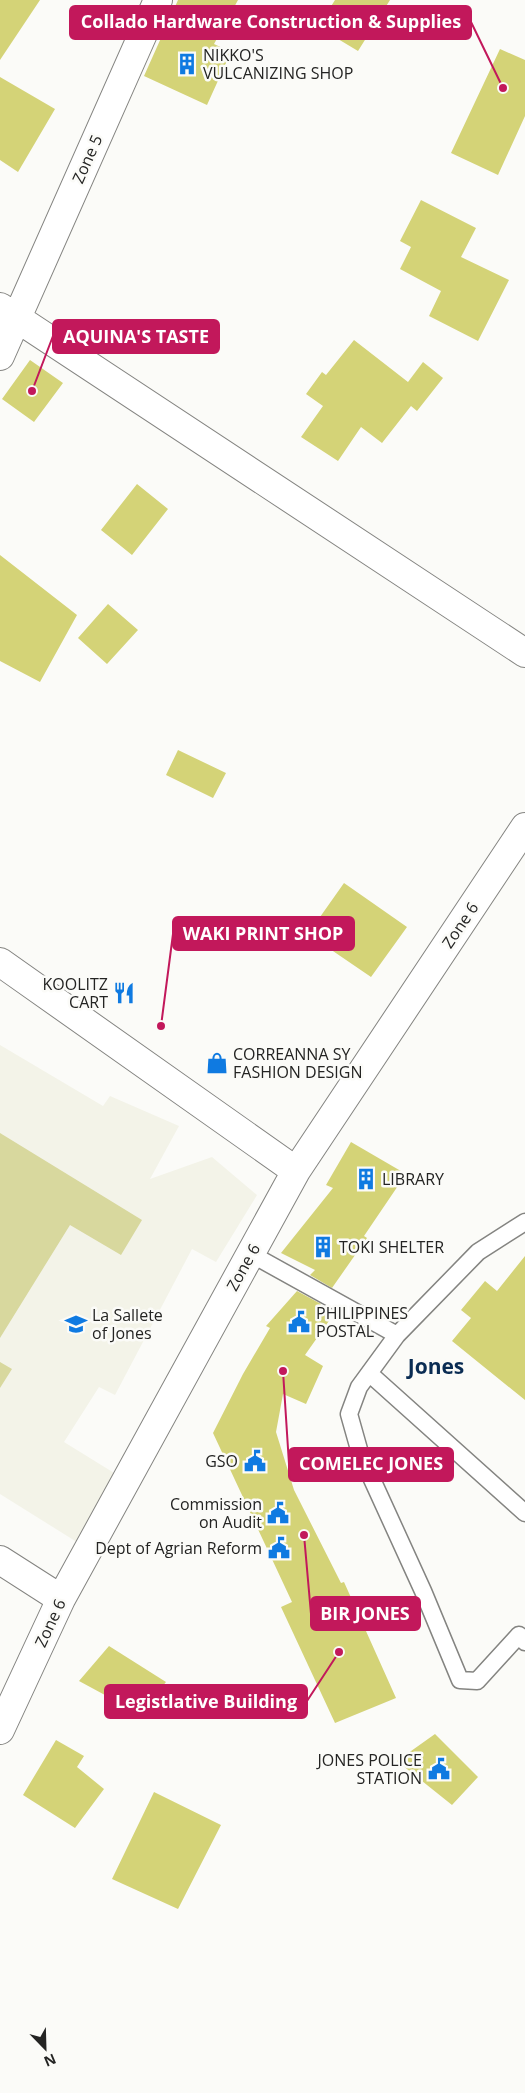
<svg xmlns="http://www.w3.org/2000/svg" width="525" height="2093" viewBox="0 0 525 2093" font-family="'Open Sans',sans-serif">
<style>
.built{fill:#f3f3e8}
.green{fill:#d8d89e}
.building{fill:#d4d377}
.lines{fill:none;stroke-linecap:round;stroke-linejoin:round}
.lane-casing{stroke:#848481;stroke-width:19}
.street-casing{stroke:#848481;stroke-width:30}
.lane{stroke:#fff;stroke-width:16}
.street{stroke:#fff;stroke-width:28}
.labels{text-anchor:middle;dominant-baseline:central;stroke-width:5;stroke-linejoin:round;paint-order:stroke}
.poi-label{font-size:16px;fill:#242423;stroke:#fbfbf8;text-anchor:start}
.street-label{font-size:16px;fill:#242423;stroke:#fbfbf8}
.district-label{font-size:21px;font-weight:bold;fill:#0a2c53;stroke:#fbfbf8}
.leader{fill:none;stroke:#c2185b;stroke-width:2}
.callout-dot{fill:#c2185b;stroke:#fbfbf8;stroke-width:2}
.callout{fill:#c2185b;stroke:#c2185b;stroke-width:2}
.callout-label{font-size:18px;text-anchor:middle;font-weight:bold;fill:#fff}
</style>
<rect width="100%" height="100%" fill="#fbfbf8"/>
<path class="built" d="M0 1045 103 1106 110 1096 179 1126 150 1179 212 1157 257 1195 216 1262 192 1249 115 1395 99 1387 64 1442 119 1476 80 1544 0 1494Z"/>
<path class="green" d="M0 1133 142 1220 121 1255 70 1225 0 1338Z
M0 1362 12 1369 0 1388Z"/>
<path class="building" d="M0 0H40L0 60Z
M178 0H238L214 44 231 52 207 105 144 76Z
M335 0H390L358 51 318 27Z
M500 49 525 60V116L498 175 451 153Z
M0 77 55 109 18 172 0 160Z
M421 200 476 228 461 257 509 280 478 341 429 316 441 291 400 269 411 247 400 241Z
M354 340 408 382 423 362 443 378 417 411 411 406 382 443 361 427 338 461 301 437 323 406 306 394 322 372 326 375Z
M30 360 63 383 34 422 2 399Z
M137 484 168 509 132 555 101 530Z
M0 555 77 615 40 682 0 661Z
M108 604 138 630 107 664 78 638Z
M178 750 226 773 213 798 166 775Z
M344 883 407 927 371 977 308 934Z
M351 1142 406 1174 364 1236 367 1238 332 1288 310 1275 315 1270 281 1253 333 1188 326 1185Z
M525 1256V1400L452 1341 471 1318 461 1310 485 1281 497 1291Z
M297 1291 321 1304 317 1310 331 1318 305 1355 323 1366 306 1404 283 1394 276 1432 294 1490 341 1583 344 1582 396 1698 335 1723 281 1607 292 1602 213 1433 243 1374 270 1328 266 1326Z
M109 1646 166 1682 140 1714 79 1681Z
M435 1734 478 1777 452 1805 397 1761Z
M56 1740 84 1756 77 1767 104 1789 75 1828 23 1795Z
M154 1792 221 1825 178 1909 112 1879Z"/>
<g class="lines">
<g class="lane-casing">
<path id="lane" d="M525 1222 478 1252 397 1335 359 1387 349 1414 360 1453 423 1591 460 1680 477 1681 519 1635 525 1642
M251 1254 397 1335
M370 1374 525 1513"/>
</g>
<g class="street-casing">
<path id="street" d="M0 307 525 653
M0 356 158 0
M0 962 296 1171
M0 1560 61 1599
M0 1730 61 1599 296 1171 525 827"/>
</g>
<use href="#lane" class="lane"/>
<use href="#street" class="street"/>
</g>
<defs>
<g id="building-bare" transform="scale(1.725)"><path d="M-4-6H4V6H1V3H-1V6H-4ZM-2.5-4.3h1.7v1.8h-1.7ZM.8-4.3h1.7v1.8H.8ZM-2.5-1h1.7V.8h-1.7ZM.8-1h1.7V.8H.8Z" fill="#0f7ae1" stroke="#fbfbf8" stroke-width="2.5" paint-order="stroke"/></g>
<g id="restaurant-bare" transform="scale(1.725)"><path d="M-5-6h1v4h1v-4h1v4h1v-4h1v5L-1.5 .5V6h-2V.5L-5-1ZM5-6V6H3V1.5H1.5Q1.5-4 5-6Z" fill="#0f7ae1" stroke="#fbfbf8" stroke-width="2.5" paint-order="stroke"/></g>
<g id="shop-bare" transform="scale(1.725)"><path d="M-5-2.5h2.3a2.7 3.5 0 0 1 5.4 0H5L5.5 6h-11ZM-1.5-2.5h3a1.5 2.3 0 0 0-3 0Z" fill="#0f7ae1" stroke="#fbfbf8" stroke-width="2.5" paint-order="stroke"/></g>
<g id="civic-bare" transform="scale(1.725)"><path d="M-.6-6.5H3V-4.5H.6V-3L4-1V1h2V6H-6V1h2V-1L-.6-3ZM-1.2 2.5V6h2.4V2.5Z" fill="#0f7ae1" stroke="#fbfbf8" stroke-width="2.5" paint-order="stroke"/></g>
<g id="school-bare" transform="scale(1.725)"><path d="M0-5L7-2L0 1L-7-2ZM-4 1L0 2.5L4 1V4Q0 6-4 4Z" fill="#0f7ae1" stroke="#fbfbf8" stroke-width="2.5" paint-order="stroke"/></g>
</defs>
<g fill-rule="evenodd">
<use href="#building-bare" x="187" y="64"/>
<use href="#restaurant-bare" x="124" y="993"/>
<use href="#shop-bare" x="217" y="1063"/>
<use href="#building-bare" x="366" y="1179"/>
<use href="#building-bare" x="323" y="1247"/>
<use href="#civic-bare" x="299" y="1322"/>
<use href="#school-bare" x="76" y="1324"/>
<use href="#civic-bare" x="255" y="1461"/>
<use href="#civic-bare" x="278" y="1513"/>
<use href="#civic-bare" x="279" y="1548"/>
<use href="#civic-bare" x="439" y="1769"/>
</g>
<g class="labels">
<g class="poi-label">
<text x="203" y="55">NIKKO'S<tspan x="203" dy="18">VULCANIZING SHOP</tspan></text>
<text x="108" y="984" text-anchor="end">KOOLITZ<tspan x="108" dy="18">CART</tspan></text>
<text x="233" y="1054">CORREANNA SY<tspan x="233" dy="18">FASHION DESIGN</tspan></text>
<text x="382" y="1179">LIBRARY</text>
<text x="339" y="1247">TOKI SHELTER</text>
<text x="316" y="1313">PHILIPPINES<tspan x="316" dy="18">POSTAL</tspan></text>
<text x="92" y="1315">La Sallete<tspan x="92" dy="18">of Jones</tspan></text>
<text x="238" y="1461" text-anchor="end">GSO</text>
<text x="262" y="1504" text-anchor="end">Commission<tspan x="262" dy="18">on Audit</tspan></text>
<text x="262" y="1548" text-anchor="end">Dept of Agrian Reform</text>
<text x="422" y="1760" text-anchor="end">JONES POLICE<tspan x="422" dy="18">STATION</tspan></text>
</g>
<g class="street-label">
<text transform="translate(87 159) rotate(-66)">Zone 5</text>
<text transform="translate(460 925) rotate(-56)">Zone 6</text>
<text transform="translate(243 1267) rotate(-61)">Zone 6</text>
<text transform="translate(50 1623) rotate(-65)">Zone 6</text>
</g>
<g class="district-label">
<text x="436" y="1366">Jones</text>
</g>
</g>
<path class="leader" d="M503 88L471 22M32 391L53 336M161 1026L173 934M283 1371L289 1464M304 1535L311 1614M339 1652L307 1701"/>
<g class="callout-dot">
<circle cx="503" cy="88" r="5"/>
<circle cx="32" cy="391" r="5"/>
<circle cx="161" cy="1026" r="5"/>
<circle cx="283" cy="1371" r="5"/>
<circle cx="304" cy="1535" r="5"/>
<circle cx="339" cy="1652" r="5"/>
</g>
<g class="callout">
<rect x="70" y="6" width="401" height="33" rx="5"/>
<rect x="53" y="320" width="166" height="33" rx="5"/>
<rect x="173" y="917" width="181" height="33" rx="5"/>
<rect x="289" y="1448" width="164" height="33" rx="5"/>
<rect x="311" y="1597" width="109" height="33" rx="5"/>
<rect x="105" y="1685" width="202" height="33" rx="5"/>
</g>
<g class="callout-label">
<text x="271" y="28">Collado Hardware Construction &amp; Supplies</text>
<text x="136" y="343">AQUINA'S TASTE</text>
<text x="263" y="940">WAKI PRINT SHOP</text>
<text x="371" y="1470">COMELEC JONES</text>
<text x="365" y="1620">BIR JONES</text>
<text x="206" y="1708">Legistlative Building</text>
</g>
<g transform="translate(45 2048) rotate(157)" stroke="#fbfbf8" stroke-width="4" paint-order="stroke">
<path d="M0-4L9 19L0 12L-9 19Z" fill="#242423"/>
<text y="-8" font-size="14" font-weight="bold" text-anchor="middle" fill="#242423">N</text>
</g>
</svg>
